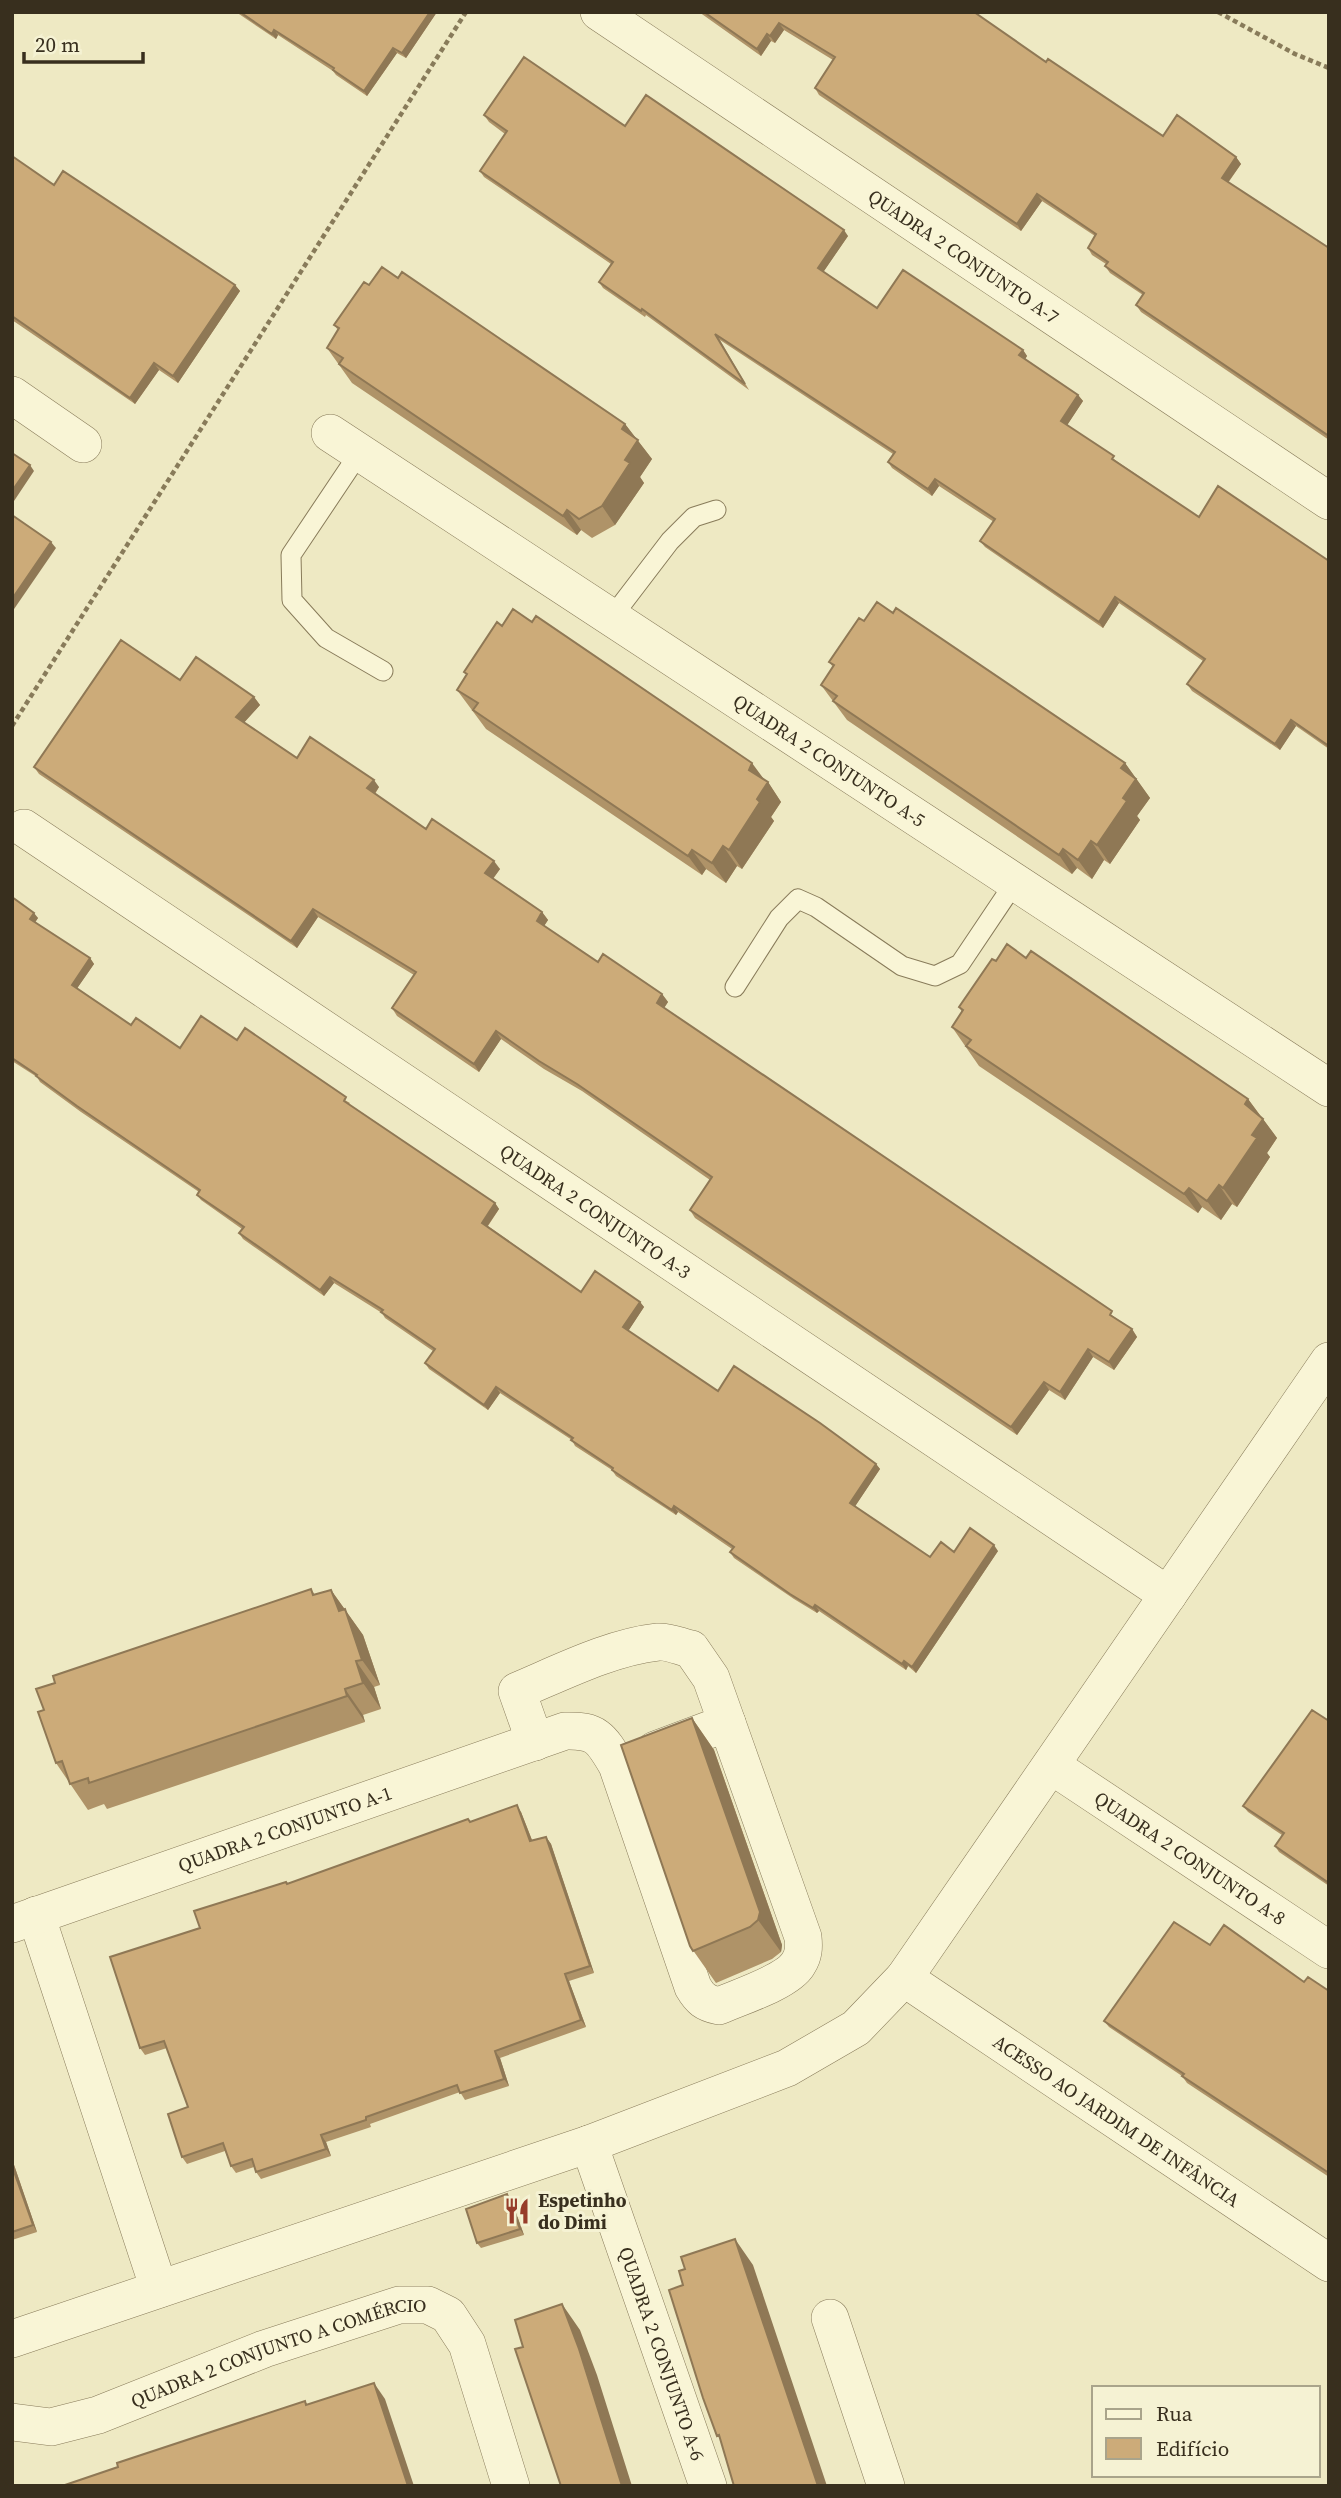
<svg xmlns="http://www.w3.org/2000/svg" width="1341" height="2498" viewBox="0 0 1341 2498" font-family="'Source Serif 4',serif">
<style>
.lines{fill:none;stroke-linecap:round;stroke-linejoin:round}
.lane-casing{stroke:#887b5a;stroke-width:21}
.street-casing{stroke:#887b5a;stroke-width:38}
.path{stroke:#887b5a;stroke-width:4.5;stroke-dasharray:5 3.5;stroke-linecap:butt}
.lane{stroke:#f9f5d6;stroke-width:19}
.street{stroke:#f9f5d6;stroke-width:37}
.wall{fill:#af9368}
.shaded-wall{fill:#8f7855}
.building{fill:#ccab79;stroke:#8f7855;stroke-width:2}
.labels{text-anchor:middle;dominant-baseline:central;stroke-width:6;stroke-linejoin:round;paint-order:stroke}
.street-label{font-size:19px;fill:#382f1e;stroke:#f5f2d3}
.poi-label{font-size:19px;font-weight:bold;fill:#382f1e;stroke:#f5f2d3;text-anchor:start}
</style>
<rect width="100%" height="100%" fill="#eee9c3"/>
<g class="lines">
<g class="lane-casing">
<path id="lane" d="M360 452 291 555 292 600 326 638 383 671
M612 617 670 541 694 517 716 510
M735 987 779 918 798 899 816 907 902 966 935 976 960 964 1015 882"/>
</g>
<g class="street-casing">
<g id="street">
<path id="s1" d="M599 12 1329 501"/>
<path d="M12 395 83 444"/>
<path id="s2" d="M330 433 1329 1088"/>
<path id="s3" d="M24 828 1168 1595"/>
<path d="M535 1742 517 1691C560 1673 611 1647 658 1642 668 1641 681 1647 691 1649L711 1678 727 1723 655 1750"/>
<path id="s4" d="M1052 1766 1329 1950"/>
<path d="M36 1915 159 2289"/>
<path id="s5" d="M12 1924 565 1731C597 1730 601 1738 617 1765L693 1987C700 1999 705 2003 719 2006 739 1997 787 1982 798 1964 804 1955 804 1947 803 1937L727 1723"/>
<path id="s6" d="M904 1978 1329 2263"/>
<path id="s7" d="M589 2144 708 2486"/>
<path d="M830 2318 886 2486"/>
<path d="M12 2339 589 2144 787 2068 856 2028 904 1978 1329 1361"/>
<path id="s8" d="M12 2422 51 2427 98 2415 264 2349 399 2305H428L448 2315 467 2344 511 2486"/>
</g>
</g>
<path class="path" d="M1218 12 1295 54 1329 68
M12 726 466 12"/>
<use href="#lane" class="lane"/>
<use href="#street" class="street"/>
</g>
<path class="wall" d="M236 12H437L406 58 397 53 367 96 336 75 333 71 278 35 276 39Z
M699 12H974L1046 62 1163 136 1236 157 1241 164 1228 183 1329 248V440L1141 312 1136 305 1143 295 1110 273 1105 266 1106 264 1092 255 1088 248 1095 236 1042 201 1021 231 819 95 815 88 833 60 784 30 775 43 771 41 761 56Z
M484 115 625 126 848 236 823 272 877 308 1023 350 1027 356 1025 359 1078 395 1083 401 1067 425 1118 462 1199 517 1329 561V749L1296 726 1280 750 1192 691 1187 684 1203 661 1119 603 1103 628 985 547 980 541 994 522 939 486 932 496 892 468 888 462 893 454 720 340 749 390 646 315 645 317 603 288 599 282 611 264 484 177 480 171 505 134 489 122Z
M12 156 54 185 235 285 240 291 178 383 159 370 135 404 12 320Z
M334 325 625 424 652 459 640 477 644 483 615 525 592 538 581 530 577 535 352 383 327 348 338 330Z
M502 626 768 782 781 802 771 817 774 821 742 869 737 866 726 883 706 869 702 875 486 729 457 690 466 675 464 672Z
M829 662 1125 763 1150 798 1137 816 1140 820 1110 864 1104 860 1092 879 1077 868 1072 874 847 720 821 685 833 667Z
M180 680 254 697 260 705 244 722 297 758 379 787 375 794 426 829 500 869 493 879 542 912 548 920 544 926 598 962 662 994 668 1002 664 1008 1132 1329 1137 1337 1114 1370 1093 1357 1065 1400 1049 1390 1017 1435 695 1218 690 1210 710 1180 582 1091 544 1069 501 1039 479 1072 397 1016 392 1008 414 975 318 917 297 948 39 774 34 767Z
M12 897 38 918 35 922 90 958 94 964 77 988 131 1025 180 1048 237 1040 350 1103 349 1104 495 1203 499 1209 488 1226 581 1292 640 1302 644 1307 628 1331 718 1391 876 1464 880 1469 855 1506 930 1557 954 1552 998 1551 916 1673 908 1666 906 1670 819 1611 817 1613 794 1599 734 1558 730 1552 732 1549 678 1512 676 1515 616 1476 612 1470 575 1446 572 1440 500 1393 488 1410 429 1369 425 1363 433 1351 385 1318 382 1313 334 1283 324 1296 243 1239 239 1233 242 1229 201 1200 197 1195 199 1192 81 1112 40 1082 37 1077 12 1061Z
M1026 958 1248 1099 1277 1138 1267 1153 1270 1157 1237 1207 1232 1204 1221 1220 1202 1207 1198 1213 979 1066 952 1027 962 1012 959 1007 996 961Z
M311 1589 315 1595 331 1590 363 1635 380 1685 374 1687 381 1709 363 1715 365 1722 107 1809 104 1804 88 1810 56 1763 44 1710 55 1683Z
M692 1718 714 1750 782 1945 781 1952 772 1959 716 1983 690 1946Z
M1329 1721V1886L1279 1852 1275 1846 1282 1835 1248 1812 1243 1806Z
M521 1812 532 1840 546 1837 551 1844 594 1973 569 1981 586 2027 500 2058 509 2086 465 2100 460 2092 370 2124 371 2127 326 2142 331 2156 261 2179 256 2172 254 2167 236 2173 231 2166 225 2151 187 2164 182 2157 188 2107 167 2048 145 2055 140 2048 200 1928 287 1884 468 1819 470 1822Z
M1210 1945 1329 1991V2177L1187 2083 1182 2076 1109 2027 1104 2021Z
M12 2159 37 2232 12 2240Z
M507 2194 511 2199 524 2235 481 2248 477 2243Z"/>
<path class="shaded-wall" d="M430 12H437L406 58 402 53Z
M779 23 784 30 775 43 770 36Z
M274 30 278 35 276 39 272 34Z
M767 34 771 41 761 56 757 49Z
M393 48 397 53 367 96 364 91Z
M1236 157 1241 164 1226 185 1222 178Z
M1037 194 1042 201 1021 231 1017 224Z
M844 230 848 236 822 274 818 268Z
M235 285 240 291 178 383 173 376Z
M1023 350 1027 356 1024 361 1019 355Z
M154 363 159 370 135 404 130 398Z
M1078 395 1083 401 1066 427 1061 421Z
M625 424 652 459 640 477 644 483 615 525 602 506 625 460 622 429Z
M30 465 34 471 12 504V491Z
M935 479 939 486 932 496 928 489Z
M567 510 581 530 577 535 563 516Z
M51 542 56 548 12 612V599Z
M1115 597 1119 603 1103 628 1099 622Z
M254 697 260 705 242 725 236 717Z
M1291 720 1296 726 1280 750 1275 744Z
M752 763 766 782 749 770Z
M1125 763 1150 798 1137 816 1140 820 1110 864 1097 845 1123 798 1121 768Z
M374 780 379 787 373 796 367 788Z
M768 782 781 802 771 817 774 821 742 869 729 850 757 799Z
M1091 841 1104 860 1092 879 1078 860Z
M723 846 737 866 726 883 712 863Z
M1063 849 1077 868 1072 874 1059 855Z
M692 850 706 869 702 875 688 856Z
M494 861 500 869 491 881 485 873Z
M313 909 318 917 297 948 291 941Z
M542 912 548 920 542 929 537 921Z
M34 913 38 918 34 924 30 919Z
M90 958 94 964 76 990 72 985Z
M662 994 668 1002 662 1011 657 1003Z
M496 1031 501 1039 479 1072 474 1064Z
M1248 1099 1262 1118 1245 1104Z
M1263 1119 1277 1138 1267 1153 1270 1157 1237 1207 1223 1188 1252 1135Z
M1219 1185 1232 1204 1221 1220 1207 1201Z
M1189 1188 1202 1207 1198 1213 1184 1194Z
M495 1203 499 1209 486 1228 482 1223Z
M330 1277 334 1283 324 1296 320 1290Z
M640 1302 644 1307 627 1333 623 1327Z
M1132 1329 1137 1337 1114 1370 1109 1362Z
M1088 1349 1093 1357 1065 1400 1060 1392Z
M1044 1382 1049 1390 1017 1435 1011 1427Z
M496 1387 500 1393 488 1410 484 1405Z
M876 1464 880 1469 854 1508 850 1503Z
M674 1506 678 1512 676 1515 672 1510Z
M994 1545 998 1551 916 1673 912 1667Z
M331 1590 363 1635 380 1685 362 1660 339 1611Z
M815 1605 819 1611 817 1613 813 1608Z
M356 1661 374 1687 381 1709 363 1683Z
M904 1661 908 1666 906 1670 902 1664Z
M345 1689 363 1715 365 1722 347 1696Z
M692 1718 714 1750 782 1945 781 1952 758 1920Z
M517 1805 521 1812 535 1848 530 1841Z
M546 1837 551 1844 594 1973 590 1966Z
M565 1974 569 1981 586 2027 581 2020Z
M495 2051 500 2058 509 2086 504 2079Z
M321 2135 326 2142 331 2156 326 2149Z
M12 2159 37 2232 33 2225 12 2166Z
M507 2194 511 2199 524 2235 520 2229Z
M735 2239 753 2265 827 2486H818Z
M562 2304 580 2330 597 2375 632 2486H622Z
M374 2383 385 2399 414 2486H408Z"/>
<path class="building" d="M240 12H430L402 53 393 48 364 91 333 70 334 68 274 30 272 34Z
M704 12H974L1046 62 1048 59 1163 136 1177 115 1236 157 1222 178 1329 248V436L1136 305 1144 293 1105 266 1108 262 1088 248 1096 234 1037 194 1017 224 815 88 835 57 779 23 770 36 767 34 757 49Z
M524 57 625 126 646 95 844 230 818 268 877 308 903 270 1023 350 1019 355 1078 395 1061 421 1114 456 1112 459 1199 517 1218 486 1329 561V746L1291 720 1275 744 1187 684 1205 659 1115 597 1099 622 980 541 995 519 935 479 928 489 888 462 895 452 715 334 745 384 642 309 641 311 599 282 613 262 480 171 507 131 484 115Z
M12 156 54 185 63 171 235 285 173 376 154 363 130 398 12 316Z
M382 267 398 278 402 272 625 424 622 429 638 440 625 460 630 463 602 506 579 519 567 510 563 516 339 364 343 358 327 348 339 328 334 325 364 282 369 285Z
M12 453 30 465 12 491Z
M12 515 51 542 12 599Z
M877 602 893 613 896 608 1125 763 1121 768 1136 779 1123 798 1127 801 1097 845 1091 841 1078 860 1063 849 1059 855 833 701 837 696 821 685 834 665 829 662 859 618 864 621Z
M513 609 532 622 536 616 752 763 749 770 768 782 757 799 760 802 729 850 723 846 712 863 692 850 688 856 473 710 478 703 457 690 467 674 464 672 497 622 502 626Z
M121 640 180 680 196 657 254 697 236 717 297 758 310 737 374 780 367 788 426 829 432 819 494 861 485 873 542 912 537 921 598 962 603 954 662 994 657 1003 1112 1311 1110 1315 1132 1329 1109 1362 1088 1349 1060 1392 1044 1382 1011 1427 690 1210 712 1177 577 1084 539 1061 496 1031 474 1064 392 1008 416 972 313 909 291 941 34 767Z
M12 897 34 913 30 919 90 958 72 985 131 1025 136 1018 180 1048 201 1016 237 1040 245 1028 346 1097 344 1101 495 1203 482 1223 581 1292 595 1271 640 1302 623 1327 718 1391 734 1366 820 1423 876 1464 850 1503 930 1557 941 1542 954 1552 970 1528 994 1545 912 1667 904 1661 902 1664 815 1605 813 1608 790 1594 730 1552 734 1547 674 1506 672 1510 612 1470 613 1468 571 1440 573 1438 496 1387 484 1405 425 1363 435 1349 381 1312 383 1310 330 1277 320 1290 239 1233 244 1227 197 1195 200 1190 77 1106 36 1076 37 1075 12 1058Z
M1007 944 1026 958 1031 951 1248 1099 1245 1104 1263 1119 1252 1135 1257 1138 1223 1188 1219 1185 1207 1201 1189 1188 1184 1194 966 1046 971 1040 952 1027 963 1010 959 1007 992 959 996 961Z
M311 1589 313 1595 331 1590 339 1611 345 1609 362 1660 356 1661 363 1683 345 1689 347 1696 89 1783 88 1778 70 1784 62 1761 56 1763 38 1712 44 1710 36 1689 55 1683 53 1676Z
M1312 1710 1329 1721V1883L1275 1846 1284 1833 1243 1806Z
M692 1718 760 1912 758 1920 750 1927 693 1951 690 1946 621 1745Z
M517 1805 530 1841 546 1837 590 1966 565 1974 581 2020 495 2051 504 2079 460 2093 457 2085 366 2117V2120L321 2135 326 2149 256 2172 252 2159 231 2166 223 2143 182 2157 168 2114 188 2107 164 2041 140 2048 110 1957 200 1928 194 1911 286 1882 287 1884 468 1819 470 1822Z
M1174 1922 1210 1945 1224 1925 1304 1982 1308 1977 1329 1991V2173L1182 2076 1184 2074 1104 2021Z
M12 2166 33 2225 12 2232Z
M507 2194 520 2229 477 2243 466 2209Z
M735 2239 818 2486H734L719 2435 717 2436 703 2398 669 2290 683 2285 679 2271 685 2269 681 2257Z
M562 2304 579 2349 622 2486H561L515 2349 523 2347 515 2320Z
M374 2383 408 2486H62L118 2467 117 2463 305 2401 306 2405Z"/>
<defs>
<g id="restaurant-bare" transform="scale(2.1)"><path d="M-5-6h1v4h1v-4h1v4h1v-4h1v5L-1.5 .5V6h-2V.5L-5-1ZM5-6V6H3V1.5H1.5Q1.5-4 5-6Z" fill="#973d2a" stroke="#f5f2d3" stroke-width="2.5" paint-order="stroke"/></g>
</defs>
<g fill-rule="evenodd">
<use href="#restaurant-bare" x="517" y="2211"/>
</g>
<g class="labels">
<g class="street-label">
<text stroke="none"><textPath href="#s1" startOffset="439">QUADRA 2 CONJUNTO A-7</textPath></text>
<text stroke="none"><textPath href="#s2" startOffset="597">QUADRA 2 CONJUNTO A-5</textPath></text>
<text stroke="none"><textPath href="#s3" startOffset="688">QUADRA 2 CONJUNTO A-3</textPath></text>
<text stroke="none"><textPath href="#s5" startOffset="289">QUADRA 2 CONJUNTO A-1</textPath></text>
<text stroke="none"><textPath href="#s4" startOffset="166">QUADRA 2 CONJUNTO A-8</textPath></text>
<text stroke="none"><textPath href="#s6" startOffset="256">ACESSO AO JARDIM DE INFÂNCIA</textPath></text>
<text stroke="none"><textPath href="#s7" startOffset="222">QUADRA 2 CONJUNTO A-6</textPath></text>
<text stroke="none"><textPath href="#s8" startOffset="280">QUADRA 2 CONJUNTO A COMÉRCIO</textPath></text>
</g>
<g class="poi-label">
<text x="538" y="2200">Espetinho<tspan x="538" dy="22">do Dimi</tspan></text>
</g>
</g>
<rect width="1341" height="2498" fill="none" stroke="#382f1e" stroke-width="28"/>
<rect x="1092" y="2386" width="228" height="91" fill="#f5f2d3" stroke="#a9a48b" stroke-width="2"/>
<rect x="1106" y="2409" width="35" height="10" fill="#f9f5d6" stroke="#a9a48b" stroke-width="2"/>
<text x="1156" y="2421" font-size="21" fill="#382f1e">Rua</text>
<rect x="1106" y="2438" width="35" height="21" fill="#ccab79" stroke="#a9a48b" stroke-width="2"/>
<text x="1156" y="2456" font-size="21" fill="#382f1e">Edifício</text>
<path d="M24 52v10h119v-10" fill="none" stroke="#382f1e" stroke-width="3.5"/>
<text x="35" y="52" font-size="21" fill="#382f1e" stroke="#f5f2d3" stroke-width="5" paint-order="stroke">20 m</text>
</svg>
